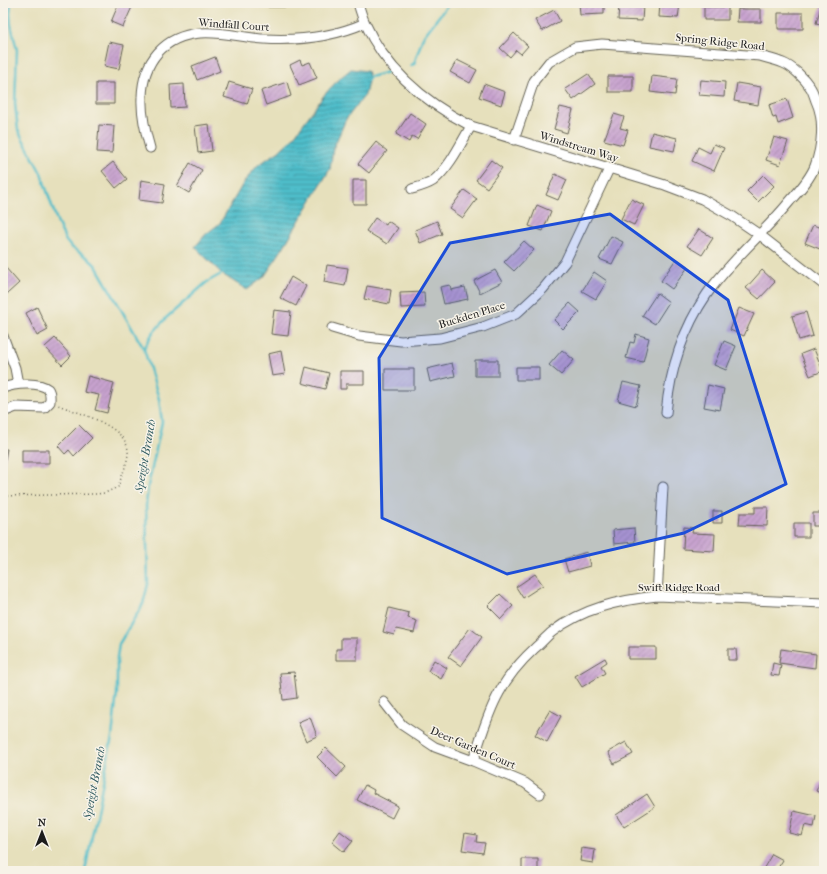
<svg xmlns="http://www.w3.org/2000/svg" width="827" height="874" viewBox="0 0 827 874" font-family="'IM FELL French Canon',serif">
<style>
.water{fill:url(#water-rules);stroke:#366c73}
.lines{fill:none;stroke-linecap:round;stroke-linejoin:round}
.stream{stroke:#50bdca;stroke-width:2.5}
.building{fill:url(#building-hatch)}
.minor-casing{stroke:#636154;stroke-width:11}
.path{stroke:#636154;stroke-width:1.5;stroke-dasharray:1 3;stroke-linecap:butt}
.minor{stroke:#fff;stroke-width:9}
.marked{fill:#1d4ed8;fill-opacity:0.2;stroke:#1d4ed8;stroke-width:3;stroke-linejoin:round}
.labels{text-anchor:middle;dominant-baseline:central;stroke-width:3;stroke-linejoin:round;paint-order:stroke}
.street-label{font-size:11px;fill:#1c1c1c;stroke:#f7f3e8}
.water-label{font-size:12px;font-style:italic;fill:#315c62;stroke:#f7f3e8}
</style>
<defs>
<pattern id="water-rules" width="6" height="5" patternUnits="userSpaceOnUse"><rect width="6" height="5" fill="#50bdca"/><path d="M0 2.5h6" fill="none" stroke="#4299a3"/></pattern>
<pattern id="building-hatch" width="6" height="6" patternUnits="userSpaceOnUse"><rect width="6" height="6" fill="#c8a3cf"/><path d="M-1 1l2-2M0 6l6-6M5 7l2-2" fill="none" stroke="#a284a7"/></pattern>
</defs>
<rect width="100%" height="100%" fill="#f7f3e8"/>
<filter id="ink" filterUnits="userSpaceOnUse"><feTurbulence type="fractalNoise" baseFrequency=".025" numOctaves="2"/><feDisplacementMap in="SourceGraphic" scale="8" xChannelSelector="R" yChannelSelector="G"/><feConvolveMatrix kernelMatrix="1 2 1 2 8 2 1 2 1" color-interpolation-filters="sRGB"/></filter>
<filter id="wash" filterUnits="userSpaceOnUse"><feTurbulence type="fractalNoise" baseFrequency=".012" numOctaves="4" result="noise"/><feDisplacementMap in="SourceGraphic" scale="16" xChannelSelector="R" yChannelSelector="G"/><feGaussianBlur stdDeviation="0.9" result="paint"/><feColorMatrix in="noise" values="0 0 0 0 0 0 0 0 0 0 0 0 0 0 0 0 0 1.4 0 .05"/><feComposite in="paint" operator="in"/></filter>
<g filter="url(#wash)">
<rect width="100%" height="100%" fill="#e6e0bc"/>
<path class="water" d="M351 69 367 71 369 77 365 95 346 119 333 149 330 169 283 248 264 277 247 290 222 274 195 247 205 235 220 223 244 182 258 165 278 152 292 139 325 94 339 79Z"/>
<g class="lines">
<path class="stream" d="M11 3 10 14 11 25 17 50 15 104 18 130 41 173 58 224 66 241 71 247 88 258 96 266 144 349 159 399 162 422 148 486 146 506 148 584 143 604 119 644 117 658V693L112 737 85 871
M411 65 414 64 423 37 449 3
M367 81 370 77 388 72
M144 349 152 334 166 318 207 282 223 273"/>
</g>
<g id="blocks">
<path class="building" d="M119 3 132 7 123 27 111 22Z
M268 3H292V7H268Z
M310 3H332V4L311 8Z
M579 3H604V14L580 15Z
M660 3 680 4 678 18 659 17Z
M822 3H824V25L816 23Z
M619 5 643 6 642 21 618 20Z
M704 7H728V20H704Z
M738 9H761V22H737Z
M554 10 560 21 542 31 535 20Z
M778 13H803V29H778Z
M514 33 528 46 521 54 516 50 510 57 500 48Z
M109 42 124 45 119 69 104 66Z
M215 57 220 71 197 80 192 66Z
M300 60 302 65 310 62 317 78 299 85 290 65Z
M457 60 477 70 470 83 450 72Z
M588 74 595 84 573 100 565 89Z
M608 76H633V92H608Z
M652 76 677 79 675 95 650 92Z
M701 80 725 82 724 97 699 95Z
M229 82 252 89 247 104 224 97Z
M287 82 291 96 266 105 261 91Z
M96 83H114V104H96Z
M737 83 761 87 758 105 734 101Z
M184 84 185 107 171 108 170 85Z
M484 84 505 92 501 105 479 97Z
M787 99 793 118 778 124 776 117 773 118 769 105Z
M560 107 573 110 567 133 554 129Z
M410 113 426 124 417 139 412 136 409 142 396 134Z
M614 114 624 117 620 128 628 130 623 145 604 140Z
M209 124 212 151 198 153 195 126Z
M99 125 114 126 112 153 97 152Z
M652 132 677 138 674 151 649 146Z
M774 137 788 141 780 165 766 160Z
M376 142 387 151 369 173 358 164Z
M714 144 724 148 714 171 692 161 698 147 710 153Z
M491 160 502 168 487 188 476 180Z
M113 162 127 179 116 188 102 171Z
M190 163 202 170 189 193 177 186Z
M555 174 567 180 558 200 546 195Z
M763 175 774 186 758 202 747 191Z
M141 180 165 184 162 203 139 200Z
M353 180H366V204H353Z
M464 190 477 199 463 218 450 209Z
M631 199 644 205 634 225 621 219Z
M537 205 551 211 543 231 529 226Z
M375 218 386 225 388 221 398 228 387 244 366 231Z
M437 221 442 234 420 243 415 230Z
M813 225 824 229V240L820 249 805 243Z
M699 229 713 238 702 255 687 246Z
M611 236 623 242 612 264 599 259Z
M524 241 534 250 514 271 504 262Z
M676 259 688 267 672 289 661 281Z
M327 265 348 268 345 286 324 282Z
M5 267 19 283 7 294 3 290V269Z
M495 270 502 282 480 293 474 281Z
M762 270 775 282 759 299 746 288Z
M594 272 607 281 596 299 582 291Z
M291 277 306 286 296 306 280 298Z
M450 285 451 290 465 287 468 299 444 304 440 287Z
M367 286 391 290 389 304 364 299Z
M424 292 425 307 401 308 400 293Z
M657 293 669 302 655 324 642 316Z
M570 303 580 312 563 329 554 320Z
M37 307 48 330 37 336 26 313Z
M739 308 754 314 744 336 730 330Z
M274 310 291 312 288 336 271 334Z
M806 312 813 336 799 340 792 316Z
M636 334 649 338 643 362 626 358 630 342 634 343Z
M55 338 71 356 62 365 45 347Z
M724 341 736 346 726 370 714 365Z
M814 349 823 371 810 376 801 354Z
M562 350 574 360 561 375 549 365Z
M281 351 285 374 272 376 268 354Z
M475 360H498V376H475Z
M452 363 455 376 430 382 427 369Z
M306 367 329 373 325 389 302 383Z
M516 367H539V380H516Z
M385 369H414V390H385Z
M340 371H364V384H346V389H340Z
M88 376 114 383 107 413 95 410 99 395 84 392Z
M623 382 641 386 636 406 618 401Z
M708 385 724 389 720 410 704 407Z
M79 425 92 438 74 456 69 450 65 454 58 446Z
M3 449H7L4 465H3Z
M22 450H49V463H22Z
M755 507H768L767 526 739 525 740 513H755Z
M713 511H722V523H713Z
M813 513H823V526H813Z
M794 523H809V537H794Z
M684 527 693 528 692 533 715 534 714 551 683 549Z
M634 528 635 542 614 544 613 530Z
M587 552 590 566 568 572 564 559Z
M535 574 543 585 523 598 516 587Z
M500 594 513 606 501 619 488 606Z
M389 608 409 613 408 618 417 621 414 633 396 629 394 635 383 632Z
M470 628 482 637 461 666 448 657Z
M341 638H357V660H336V649H341Z
M628 647H656V659H628Z
M728 649H736L737 660H728Z
M781 649 816 654 815 668 779 663Z
M605 658 607 662 601 666 605 673 582 687 575 676Z
M434 660 447 668 441 679 428 671Z
M773 663 781 665 779 676 771 675Z
M294 672 297 698 283 700 280 673Z
M550 710 561 716 547 742 535 735Z
M310 717 317 736 306 741 298 722Z
M626 742 633 754 614 764 608 752Z
M326 748 346 767 337 777 317 757Z
M820 782 824 783V795L816 791Z
M365 785 374 790 373 793 398 806 392 818 357 800Z
M647 794 655 807 624 827 616 815Z
M794 811 816 816 814 827 805 825 802 836 789 833Z
M340 831 353 841 344 852 332 842Z
M465 833 477 835 476 842 485 843 483 853 462 850Z
M582 848 595 850 593 863 580 861Z
M772 854 783 860 776 871H762Z
M522 859H538V871H522Z"/>
</g>
</g>
<g filter="url(#ink)">
<use href="#blocks" fill-opacity="0" stroke="#636154" stroke-width="1"/>
<g class="lines">
<g class="minor-casing">
<path id="minor" d="M358 3C360 10 362 17 365 23 386 70 426 103 471 126L665 185 702 199 732 216 760 235 824 285
M514 140 534 81 549 62 575 47 602 44 760 56C767 58 776 60 783 63 793 67 804 78 810 87 813 91 814 96 816 101 825 120 822 147 815 166 810 179 799 191 790 201 764 233 731 260 707 294 683 329 670 370 666 413
M150 148C145 131 141 115 142 97 143 61 164 36 200 33 222 31 243 38 264 39 298 41 333 37 365 23
M412 189C419 187 427 185 433 181 450 167 460 145 471 126
M332 328 359 336 401 341 440 338 483 327 516 314 543 289 565 262 609 169
M3 336 15 368 18 384
M3 388C14 384 38 381 48 389 51 393 50 397 50 402L44 408 16 407 3 412
M657 596 663 487
M384 702 402 725 435 747 473 761 525 783 540 794
M473 761C481 738 487 714 499 693 508 676 521 661 535 648 541 643 546 637 552 632 583 608 620 600 657 596L824 603"/>
</g>
<path class="path" d="M3 496 96 494 105 493 118 487C121 477 128 463 128 452 128 426 78 413 58 405"/>
<use href="#minor" class="minor"/>
</g>
</g>
<path class="marked" d="M610 214 728 300 786 484 684 533 507 574 382 518 379 358 450 243Z"/>
<g class="labels">
<g class="street-label">
<text transform="translate(234 25) rotate(4)">Windfall Court</text>
<text transform="translate(720 42) rotate(6)">Spring Ridge Road</text>
<text transform="translate(579 147) rotate(17)">Windstream Way</text>
<text transform="translate(472 315) rotate(-17)">Buckden Place</text>
<text x="679" y="587">Swift Ridge Road</text>
<text transform="translate(473 748) rotate(23)">Deer Garden Court</text>
</g>
<g class="water-label">
<text transform="translate(145 456) rotate(-80)">Speight Branch</text>
<text transform="translate(94 783) rotate(-79)">Speight Branch</text>
</g>
</g>
<rect width="827" height="874" fill="none" stroke="#f7f3e8" stroke-width="16"/>
<g transform="translate(42 832)" stroke="#f7f3e8" stroke-width="3" paint-order="stroke">
<path d="M0-3L7 15L0 10L-7 15Z" fill="#1c1c1c"/>
<text y="-6" font-size="11" font-weight="bold" text-anchor="middle" fill="#1c1c1c">N</text>
</g>
</svg>
